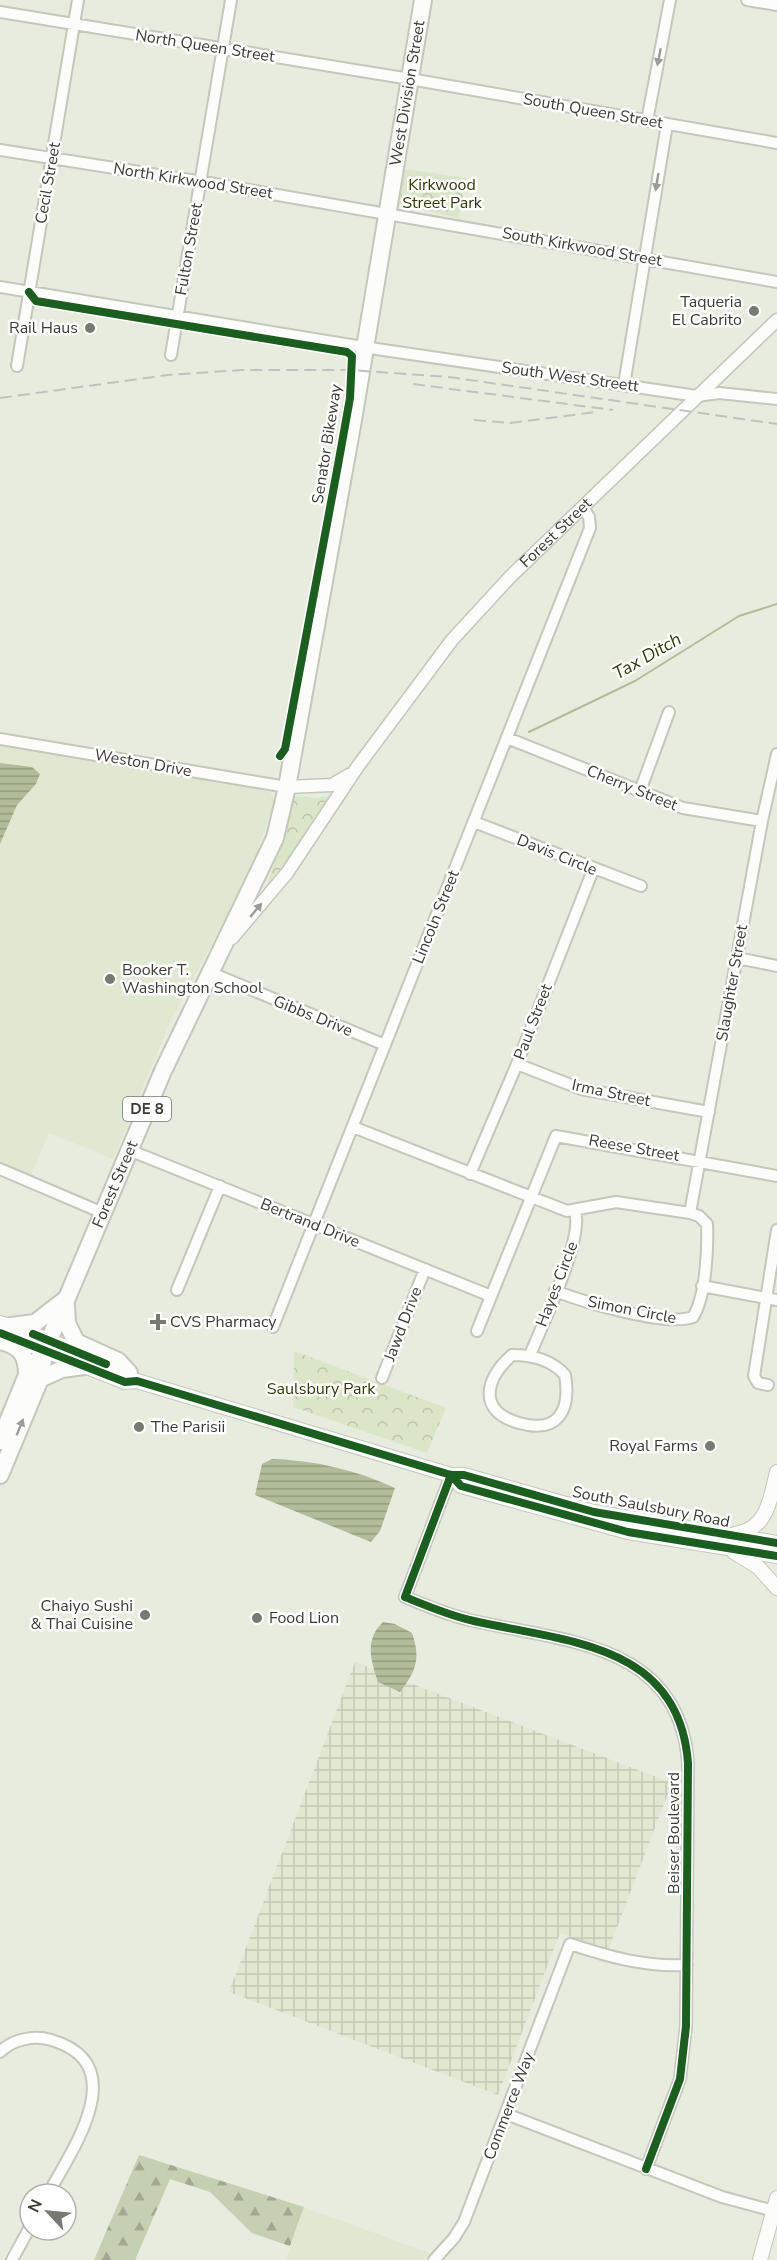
<svg xmlns="http://www.w3.org/2000/svg" width="777" height="2260" viewBox="0 0 777 2260" font-family="'Nunito Sans',sans-serif">
<style>
.built{fill:#e1e8d2}
.industrial{fill:url(#industrial-grid)}
.forest{fill:url(#forest-firs)}
.park{fill:url(#park-crowns)}
.water{fill:url(#water-rules)}
.lines{fill:none;stroke-linecap:round;stroke-linejoin:round}
.stream{stroke:#b1bd9a;stroke-width:2}
.minor-casing{stroke:#c3c7bc;stroke-width:14}
.tertiary-casing{stroke:#c3c7bc;stroke-width:15}
.secondary-casing{stroke:#c3c7bc;stroke-width:16}
.trunk-casing{stroke:#c3c7bc;stroke-width:20}
.minor{stroke:#fcfcfa;stroke-width:10}
.tertiary{stroke:#fcfcfa;stroke-width:12}
.secondary{stroke:#fcfcfa;stroke-width:14}
.trunk{stroke:#fcfcfa;stroke-width:16}
.rail{stroke:#c1c2bf;stroke-width:2;stroke-dasharray:12 6;stroke-linecap:butt}
.cycleway-casing{stroke:#fff;stroke-width:11}
.cycleway{stroke:#1b5e20;stroke-width:8}
.oneway{fill:#9b9c97}
.poi-dot{fill:#777a70;stroke:#fff;stroke-width:2}
.labels{text-anchor:middle;dominant-baseline:central;stroke-width:5;stroke-linejoin:round;paint-order:stroke}
.shield{fill:#fff;stroke:#757771;stroke-width:1.5}
.shield-label{font-size:15px;font-weight:bold;fill:#3a3d34}
.street-label{font-size:16px;fill:#3a3d34;stroke:#fff}
.park-label{font-size:16px;fill:#2f3c08;stroke:#fff}
.poi-label{font-size:16px;fill:#3a3d34;stroke:#fff;text-anchor:end}
.water-label{font-size:18px;font-style:italic;fill:#303e0a;stroke:#fff}
</style>
<defs>
<pattern id="industrial-grid" width="8" height="8" patternUnits="userSpaceOnUse" patternTransform="scale(1.5)"><rect width="8" height="8" fill="#e1e8d2"/><path d="M0 4h8M4 0v8" fill="none" stroke="#c2c8b5"/></pattern>
<pattern id="forest-firs" width="22" height="20" patternUnits="userSpaceOnUse" patternTransform="scale(1.5)"><rect width="22" height="20" fill="#c5cfb1"/><path d="M5 1l3.5 6h-7zM16 11l3.5 6h-7z" fill="#a1a991"/></pattern>
<pattern id="park-crowns" width="20" height="18" patternUnits="userSpaceOnUse" patternTransform="scale(1.5)"><rect width="20" height="18" fill="#dbe5c8"/><path d="M2 6a3 3 0 1 1 6 0M12 15a3 3 0 1 1 6 0" fill="none" stroke="#bdc5ac"/></pattern>
<pattern id="water-rules" width="6" height="5" patternUnits="userSpaceOnUse" patternTransform="scale(1.5)"><rect width="6" height="5" fill="#b1bd9a"/><path d="M0 2.5h6" fill="none" stroke="#919b7e"/></pattern>
</defs>
<rect width="100%" height="100%" fill="#e8ecdf"/>
<path class="built" d="M0 745 269 790 275 800 250 873 170 1022 113 1159 49 1133 31 1175 0 1162Z
M304 2207 430 2253 422 2260H286Z"/>
<path class="industrial" d="M355 1662 672 1783 608 1951 560 1933 498 2095 229 1992Z"/>
<path class="forest" d="M139 2155 304 2207 290 2246 252 2233 210 2192 170 2179 135 2260H94Z"/>
<path class="park" d="M405 169 466 178 459 218 399 205Z
M335 795 270 887 267 886 293 800 296 796 317 798Z
M294 1351 446 1408 427 1453 293 1407Z"/>
<path class="water" d="M0 763 32 767 40 774 36 784 17 805 0 844Z
M272 1459C313 1460 357 1470 395 1488L380 1531 371 1542 255 1495 262 1464Z
M383 1622 395 1624 412 1633C421 1659 416 1671 400 1692L378 1682C371 1661 364 1640 383 1622Z"/>
<g class="lines">
<path class="stream" d="M529 732 635 681 739 616 777 604"/>
<g class="minor-casing">
<path id="minor" d="M747 0 777 5
M0 12 410 79 777 143
M647 121 670 0
M0 150 209 183 777 282
M0 287 363 347 697 396 719 393 777 399
M171 355 231 0
M17 366 78 0
M624 385 667 124
M507 738 683 808 762 821
M0 739 287 787
M640 791 669 712
M474 822 641 886
M737 958 777 966
M209 972 385 1045
M517 1064 581 1089 709 1112
M353 1127 567 1211 616 1202 690 1213 699 1216 707 1224C708 1249 706 1296 693 1317 666 1327 584 1302 555 1291
M129 1150 491 1296
M0 1169 103 1213
M470 1174 517 1064 593 870
M690 1213 762 821 777 754
M702 1286 777 1300
M177 1290 220 1186
M273 1327 590 528 589 517 583 507
M477 1331 556 1136 777 1176
M512 1355C532 1355 552 1360 565 1375 571 1411 558 1434 519 1423 477 1411 485 1379 512 1355Z
M530 1355C542 1325 584 1239 575 1211
M382 1378 425 1269
M768 1385 758 1383 754 1376 777 1230
M451 1475 405 1597C427 1606 450 1616 474 1621 566 1642 679 1643 688 1763L686 2026 680 2079 646 2169
M0 2052C13 2039 34 2035 51 2040 134 2064 72 2150 48 2194
M506 2114 722 2197 774 2211
M12 2260 30 2227
M434 2260 454 2238 464 2222 570 1944C610 1957 644 1967 687 1965"/>
</g>
<g class="tertiary-casing">
<g id="tertiary">
<path d="M287 787 332 785 349 775"/>
<path id="s1" d="M232 938 287 873 358 766 452 640 510 577 777 320"/>
</g>
</g>
<g class="secondary-casing">
<path id="secondary" d="M0 1323 23 1330 112 1366
M0 1333 125 1382 137 1381 451 1475H464L594 1512 777 1543
M451 1475 461 1486 628 1532 777 1556
M735 1534C768 1529 770 1499 777 1472
M734 1552 758 1567 777 1588
M760 2260 777 2198"/>
</g>
<g class="trunk-casing">
<g id="trunk">
<path d="M66 1306 67 1323 76 1342 118 1361 129 1373"/>
<path d="M11 1326 35 1323 66 1299"/>
<path d="M0 1341C20 1346 27 1354 27 1375"/>
<path d="M40 1379 62 1369 84 1366"/>
<path id="s2" d="M0 1441 27 1375 45 1350 163 1071 275 838 287 787 353 420 423 0"/>
<path d="M0 1475 40 1379 44 1354"/>
</g>
</g>
<use href="#minor" class="minor"/>
<use href="#tertiary" class="tertiary"/>
<use href="#secondary" class="secondary"/>
<use href="#trunk" class="trunk"/>
<path class="rail" d="M413 384 613 410
M0 398 168 375 242 370H350L449 377 777 424
M474 420 510 423 596 412"/>
<g class="cycleway-casing">
<path id="cycleway" d="M29 292 36 301 347 352 352 356 350 398 338 465 285 749 280 756
M0 1333 125 1382 137 1381 451 1475H464L594 1512 777 1543
M33 1334 106 1364
M451 1475 405 1597C427 1606 450 1616 474 1621 566 1642 679 1643 688 1763L686 2026 680 2079 646 2169
M451 1475 461 1486 628 1532 777 1556"/>
</g>
<use href="#cycleway" class="cycleway"/>
</g>
<defs><path id="oneway-solid" d="M-6-.8H1V-3.2L6.5 0L1 3.2V.8H-6Z" transform="scale(1.5)"/></defs>
<g class="oneway">
<use href="#oneway-solid" transform="translate(659 57) rotate(101)"/>
<use href="#oneway-solid" transform="translate(657 182) rotate(99)"/>
<use href="#oneway-solid" transform="translate(256 910) rotate(-50)"/>
<use href="#oneway-solid" transform="translate(20 1427) rotate(-68)"/>
</g>
<g class="poi-dot">
<circle cx="754" cy="311" r="6"/>
<circle cx="90" cy="328" r="6"/>
<circle cx="110" cy="979" r="6"/>
<path d="M155 1313h6v6h6v6h-6v6h-6v-6h-6v-6h6z"/>
<circle cx="139" cy="1427" r="6"/>
<circle cx="710" cy="1446" r="6"/>
<circle cx="145" cy="1615" r="6"/>
<circle cx="257" cy="1618" r="6"/>
</g>
<g class="labels">
<rect class="shield" x="123" y="1097" width="48" height="24" rx="4.5"/>
<g class="shield-label">
<text x="147" y="1109">DE 8</text>
</g>
<g class="street-label">
<text transform="translate(205 46) rotate(9)">North Queen Street</text>
<text stroke="none"><textPath href="#s2" startOffset="1420">West Division Street</textPath></text>
<text transform="translate(593 111) rotate(10)">South Queen Street</text>
<text transform="translate(193 181) rotate(9)">North Kirkwood Street</text>
<text transform="translate(48 183) rotate(-80)">Cecil Street</text>
<text transform="translate(582 247) rotate(10)">South Kirkwood Street</text>
<text transform="translate(189 249) rotate(-80)">Fulton Street</text>
<text transform="translate(570 377) rotate(8)">South West Streett</text>
<text transform="translate(327 444) rotate(-81)">Senator Bikeway</text>
<text stroke="none"><textPath href="#s1" startOffset="520">Forest Street</textPath></text>
<text transform="translate(143 763) rotate(10)">Weston Drive</text>
<text transform="translate(632 788) rotate(22)">Cherry Street</text>
<text transform="translate(557 855) rotate(22)">Davis Circle</text>
<text transform="translate(436 917) rotate(-68)">Lincoln Street</text>
<text transform="translate(732 983) rotate(-80)">Slaughter Street</text>
<text transform="translate(313 1016) rotate(22)">Gibbs Drive</text>
<text transform="translate(533 1022) rotate(-69)">Paul Street</text>
<text transform="translate(611 1093) rotate(12)">Irma Street</text>
<text transform="translate(634 1148) rotate(10)">Reese Street</text>
<text stroke="none"><textPath href="#s2" startOffset="282">Forest Street</textPath></text>
<text transform="translate(310 1223) rotate(22)">Bertrand Drive</text>
<text transform="translate(557 1284) rotate(-69)">Hayes Circle</text>
<text transform="translate(632 1310) rotate(11)">Simon Circle</text>
<text transform="translate(403 1324) rotate(-69)">Jawd Drive</text>
<text transform="translate(651 1507) rotate(11)">South Saulsbury Road</text>
<text transform="translate(674 1833) rotate(-90)">Beiser Boulevard</text>
<text transform="translate(509 2106) rotate(-69)">Commerce Way</text>
</g>
<g class="park-label">
<text x="442" y="185">Kirkwood<tspan x="442" dy="18">Street Park</tspan></text>
<text x="321" y="1389">Saulsbury Park</text>
</g>
<g class="poi-label">
<text x="742" y="302">Taqueria<tspan x="742" dy="18">El Cabrito</tspan></text>
<text x="78" y="328">Rail Haus</text>
<text x="122" y="970" text-anchor="start">Booker T.<tspan x="122" dy="18">Washington School</tspan></text>
<text x="170" y="1322" text-anchor="start">CVS Pharmacy</text>
<text x="151" y="1427" text-anchor="start">The Parisii</text>
<text x="698" y="1446">Royal Farms</text>
<text x="133" y="1606">Chaiyo Sushi<tspan x="133" dy="18">&amp; Thai Cuisine</tspan></text>
<text x="269" y="1618" text-anchor="start">Food Lion</text>
</g>
<g class="water-label">
<text transform="translate(647 656) rotate(-30)">Tax Ditch</text>
</g>
</g>
<g transform="translate(48 2212) rotate(296)"><circle r="28" fill="#ffffff" stroke="#b0b1ae" stroke-width="1.5"/>
<path d="M0-4.5L10 22L0 15L-10 22Z" fill="#777a70"/>
<text y="-9" font-size="16" font-weight="bold" text-anchor="middle" fill="#3a3d34">N</text>
</g>
</svg>
